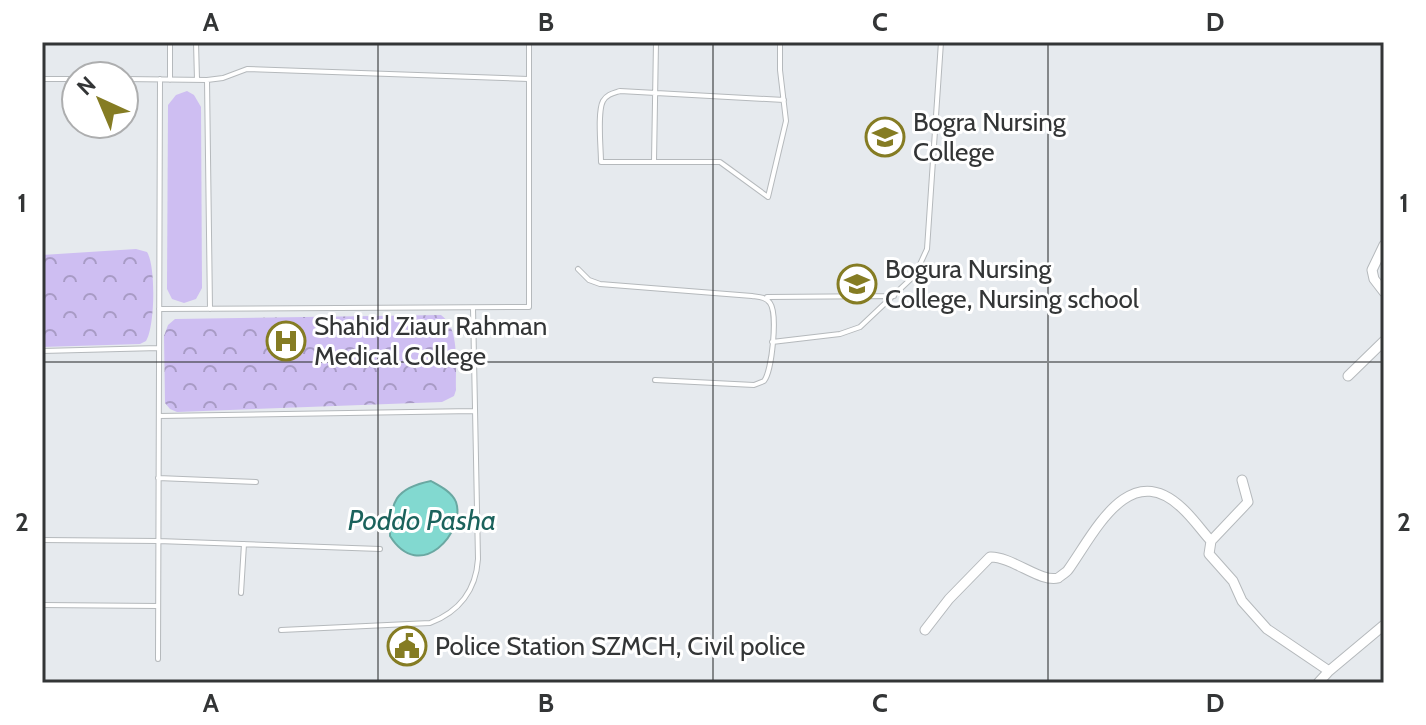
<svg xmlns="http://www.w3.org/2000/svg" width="1426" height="725" viewBox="0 0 1426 725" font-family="Cabin,sans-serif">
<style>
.park{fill:url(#park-crowns)}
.garden{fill:#cebef2}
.water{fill:#82d9d0;stroke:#6aa8a2;stroke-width:2}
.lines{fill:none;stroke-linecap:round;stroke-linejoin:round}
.service-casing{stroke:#b5b9bc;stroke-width:6}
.minor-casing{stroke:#b5b9bc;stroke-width:11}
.service{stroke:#fff;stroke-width:4}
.minor{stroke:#fff;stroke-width:9}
.grid{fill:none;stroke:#333536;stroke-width:2;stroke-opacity:0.55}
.labels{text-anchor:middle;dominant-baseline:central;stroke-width:6;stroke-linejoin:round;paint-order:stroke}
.poi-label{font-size:26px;fill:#333536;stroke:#fff;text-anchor:start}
.water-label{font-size:28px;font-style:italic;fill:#1b625c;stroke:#fff}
.neatline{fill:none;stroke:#333536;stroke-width:3}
.grid-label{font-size:26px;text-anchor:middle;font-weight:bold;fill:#333536}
</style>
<defs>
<pattern id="park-crowns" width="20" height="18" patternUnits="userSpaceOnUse" patternTransform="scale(2)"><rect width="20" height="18" fill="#cebef2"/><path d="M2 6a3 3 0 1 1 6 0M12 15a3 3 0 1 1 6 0" fill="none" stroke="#a89bc5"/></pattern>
</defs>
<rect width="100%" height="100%" fill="#e6eaee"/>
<path class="park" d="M136 249 147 252C156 266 155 327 146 341L140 344 42 347V255Z
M441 315C461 329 455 368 456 390L454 396 442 402 177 412 170 409 165 403 164 336 168 325 175 319Z"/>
<path class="garden" d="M187 91 194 95 201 107 202 288 196 299 184 303 172 299 167 289 168 105 176 95Z"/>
<path class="water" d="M431 481C440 486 452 492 456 502 466 532 420 584 390 536 390 502 395 488 431 481Z"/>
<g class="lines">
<g class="service-casing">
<path id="service" d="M170 42V80
M196 42 197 80
M780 42V70L786 121 768 197 720 162H601C601 148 597 112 603 101 607 94 614 93 620 91L784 100
M42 79H76
M124 79 207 80 223 78 247 69 528 79
M207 80 210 309
M654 161 656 42
M578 269 589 280 600 284 752 296C759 297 766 297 770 303 778 314 772 371 764 381L754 385 655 380
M767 297 894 296
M159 309 529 307V42
M772 342 840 334 860 327 915 275 927 249 941 42
M42 351 159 348
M159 416 474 411
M158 478 256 482
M42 540 158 541 380 549
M241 593 244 544
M42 605 158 606
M281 630 430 623C459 612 476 590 478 559L473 308
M158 659 160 79"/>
</g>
<g class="minor-casing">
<path id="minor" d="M1384 245 1372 270 1374 279 1384 292
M1348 376 1384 341
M1242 480 1248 502 1211 541 1209 554 1233 581 1242 601 1267 629 1329 671 1384 625
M925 630 949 599 990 557C1011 556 1041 583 1058 578 1059 577 1068 571 1068 570 1095 532 1129 458 1182 508 1193 518 1201 530 1211 541
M1318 683 1329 671"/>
</g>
<use href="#service" class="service"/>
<use href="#minor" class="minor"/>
</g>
<path class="grid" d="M378 42V683M713 42V683M1048 42V683M42 362H1384"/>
<defs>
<g id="university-ring" transform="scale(2)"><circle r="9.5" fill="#fff" stroke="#857c23" stroke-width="1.5"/><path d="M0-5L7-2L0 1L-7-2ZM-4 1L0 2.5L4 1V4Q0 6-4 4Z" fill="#857c23"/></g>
<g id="school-ring" transform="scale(2)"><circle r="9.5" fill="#fff" stroke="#857c23" stroke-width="1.5"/><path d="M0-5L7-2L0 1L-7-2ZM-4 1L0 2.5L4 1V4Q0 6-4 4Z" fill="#857c23"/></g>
<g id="hospital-ring" transform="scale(2)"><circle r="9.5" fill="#fff" stroke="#857c23" stroke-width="1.5"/><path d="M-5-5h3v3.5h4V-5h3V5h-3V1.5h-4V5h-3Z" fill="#857c23"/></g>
<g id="civic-ring" transform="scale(2)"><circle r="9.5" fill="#fff" stroke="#857c23" stroke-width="1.5"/><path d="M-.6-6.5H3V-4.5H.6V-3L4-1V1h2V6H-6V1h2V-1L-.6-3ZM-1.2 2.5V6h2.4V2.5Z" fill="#857c23"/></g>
</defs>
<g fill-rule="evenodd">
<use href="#university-ring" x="885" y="137"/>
<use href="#school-ring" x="857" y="284"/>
<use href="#hospital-ring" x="286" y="341"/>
<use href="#civic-ring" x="407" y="646"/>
</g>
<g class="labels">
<g class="poi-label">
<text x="913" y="122">Bogra Nursing<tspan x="913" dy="30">College</tspan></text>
<text x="885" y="269">Bogura Nursing<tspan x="885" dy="30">College, Nursing school</tspan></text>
<text x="314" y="326">Shahid Ziaur Rahman<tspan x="314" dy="30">Medical College</tspan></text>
<text x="435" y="646">Police Station SZMCH, Civil police</text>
</g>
<g class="water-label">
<text x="422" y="520">Poddo Pasha</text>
</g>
</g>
<rect width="1426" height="725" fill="none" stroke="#ffffff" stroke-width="88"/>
<g transform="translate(100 100) rotate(316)"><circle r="38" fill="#ffffff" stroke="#adaeaf" stroke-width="2"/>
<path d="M0-6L14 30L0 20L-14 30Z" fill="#857c23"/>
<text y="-12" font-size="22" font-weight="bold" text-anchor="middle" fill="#333536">N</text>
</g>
<rect x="44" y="44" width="1338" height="637" class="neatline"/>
<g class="grid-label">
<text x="211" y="31">A</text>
<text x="546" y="31">B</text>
<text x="880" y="31">C</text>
<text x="1215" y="31">D</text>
<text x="22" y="212">1</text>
<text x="1404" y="212">1</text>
<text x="22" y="531">2</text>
<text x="1404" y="531">2</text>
<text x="211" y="712">A</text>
<text x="546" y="712">B</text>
<text x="880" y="712">C</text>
<text x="1215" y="712">D</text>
</g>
</svg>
